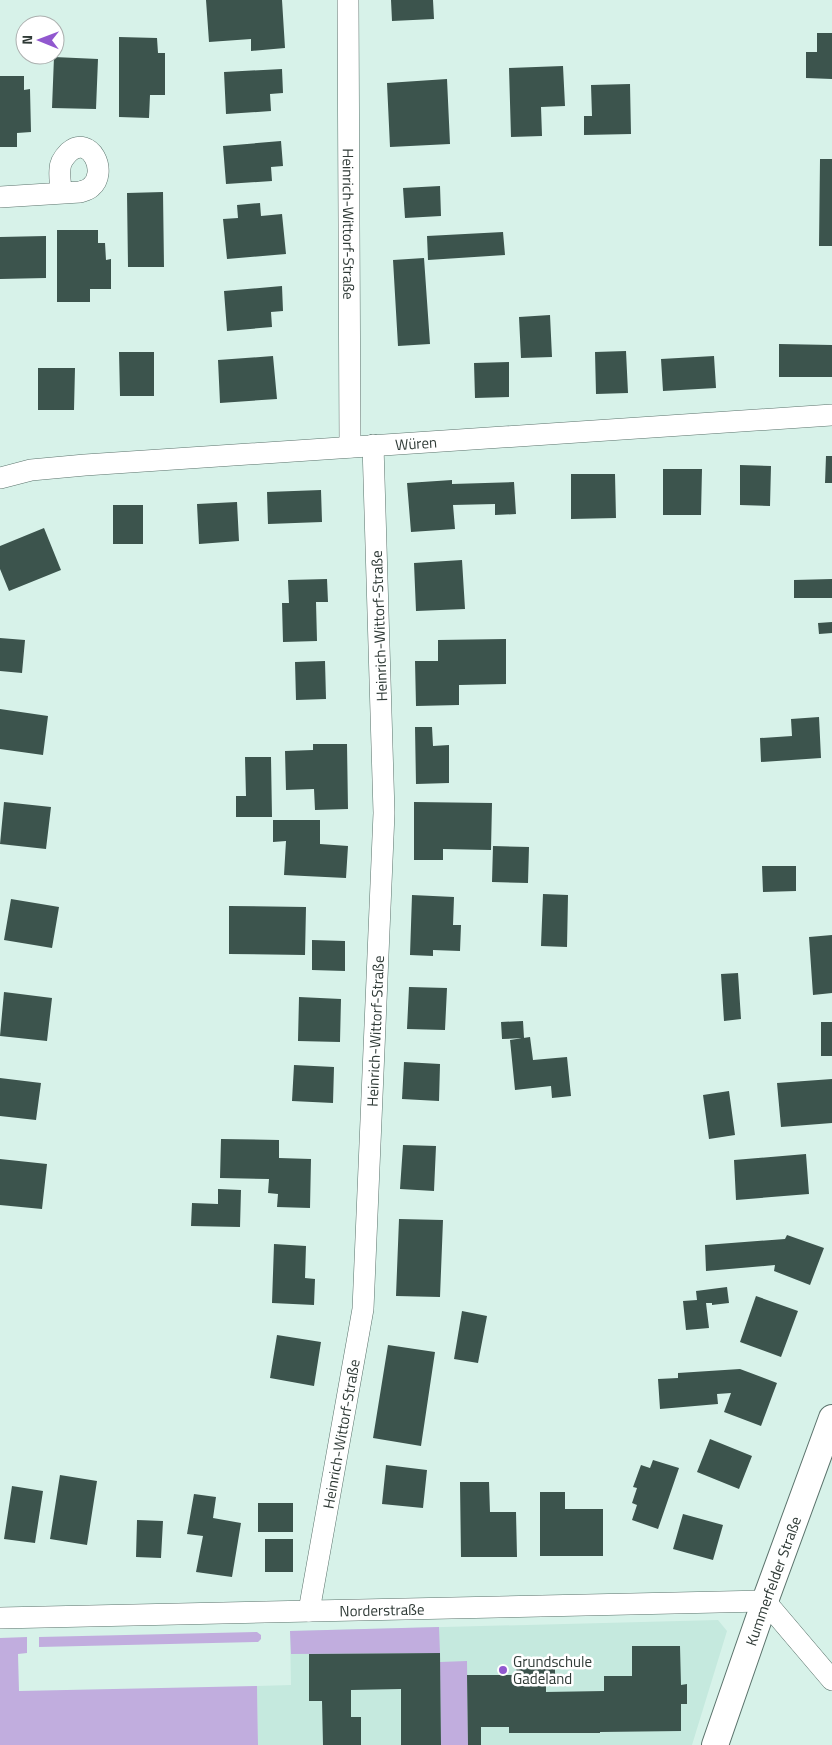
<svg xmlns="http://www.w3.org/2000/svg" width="832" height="1745" viewBox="0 0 832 1745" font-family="'Titillium Web',sans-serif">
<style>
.built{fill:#c5e9de}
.green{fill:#c1adde}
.building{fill:#3c544d}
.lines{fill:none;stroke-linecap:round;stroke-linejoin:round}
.minor-casing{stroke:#5b736c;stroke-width:22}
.tertiary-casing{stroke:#5b736c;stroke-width:28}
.minor{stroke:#fff;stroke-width:21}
.tertiary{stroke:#fff;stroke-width:26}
.poi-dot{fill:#9158cf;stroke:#fff;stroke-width:2}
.labels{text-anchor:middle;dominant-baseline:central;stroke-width:5;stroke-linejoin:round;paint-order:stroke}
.street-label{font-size:15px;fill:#2f3a36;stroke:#fff}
.poi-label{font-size:15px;fill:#2f3a36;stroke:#fff;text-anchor:start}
</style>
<rect width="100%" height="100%" fill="#d7f2e9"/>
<path class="built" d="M718 1620 727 1631 692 1745H258L257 1686 291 1685 290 1631Z"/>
<path class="green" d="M439 1627 440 1653 291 1654 290 1631Z
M257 1632 261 1635V1639L258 1642 39 1647V1637Z
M27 1637V1653L18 1654 19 1691 257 1686 258 1745H0V1638Z
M467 1661 468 1745H441L440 1662Z"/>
<path class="building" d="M206 0H282L285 48 251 51V39L209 42Z
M391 0H433L434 19 392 21Z
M817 33H832V79L806 78V52H817Z
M119 37 157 38 158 53H165V95H150L149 118 119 117Z
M54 57 98 59 96 109 52 108Z
M563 66 565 106 541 107 542 136 511 137 509 68Z
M282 69 283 93 270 94 271 111 226 114 224 72Z
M0 76H24V90L30 89 31 132 17 133V147H0Z
M447 79 450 144 390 147 387 83Z
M630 84 631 134 584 135V116H592L591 85Z
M281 141 283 166 271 167 272 181 226 184 223 146Z
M820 159H832V246H819Z
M440 186 441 216 405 218 403 188Z
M163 192 164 267H128L127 193Z
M260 203 261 216 282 214 286 254 227 259 223 219 238 218 237 205Z
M57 230H98V243H105L106 260 111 259V289H90V302H57Z
M503 232 505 255 428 260 427 236Z
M46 236V278L0 279V237Z
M424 258 430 344 398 346 393 260Z
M282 286 283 311 271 312 272 327 227 331 224 291Z
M550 315 552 357 521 358 519 317Z
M779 344 832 345V377H779Z
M626 351 628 393 596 394 595 352Z
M119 352H154V396H120Z
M273 356 277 399 220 403 218 360Z
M714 356 716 388 663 391 661 359Z
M509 362V397L475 398 474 363Z
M38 368H75L74 410H38Z
M826 456H832V483H825Z
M740 465 771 466 770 506 740 505Z
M663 469H702L701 515H663Z
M571 474H615L616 518 571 519Z
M452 480V484L514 482 516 514 495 515V504L453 505 455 529 411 532 407 483Z
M321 490 322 522 268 524 267 492Z
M237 502 239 541 199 544 197 504Z
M113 505H143V544H113Z
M44 528 61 570 9 591 0 569V546Z
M462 560 465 609 416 611 414 563Z
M327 579 328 602H316L317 641 283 642 282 603H289L288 580Z
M832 579V598H794V580Z
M832 622V633L819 634 818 623Z
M0 638 25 640 22 673 0 671Z
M506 639V684L459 685V705L416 706 415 661H438V640Z
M325 661 326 699 296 700 295 662Z
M0 709 48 716 43 755 0 749Z
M819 717 821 758 761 762 760 738 792 736 791 719Z
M415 727H432L433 746 449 745V783L416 784Z
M313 744H347L348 809 315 810 314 789 286 790 285 751 313 750Z
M245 757H271L272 817H236V796H246Z
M4 802 51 807 46 849 0 844Z
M414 802 492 803 491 850 443 849V860H414Z
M273 820H320V844L348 846 346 878 284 875 286 841 273 842Z
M493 846 529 847 528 883 492 882Z
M762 866H796V891L763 892Z
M543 894 568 895 567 947 541 946Z
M412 895 454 897 453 925H461L460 951 433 950V956L410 955Z
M11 899 59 907 52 948 4 940Z
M229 906 306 907 305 955 229 954Z
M832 935V993L813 995 809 937Z
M312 940 345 941V971L312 970Z
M738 973 741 1019 724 1021 721 974Z
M409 987 447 988 445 1030 407 1029Z
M4 992 52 998 47 1041 0 1036Z
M299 997 341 999 340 1042 298 1041Z
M523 1021 524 1038 502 1039 501 1022Z
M821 1022H832V1056H821Z
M530 1037 533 1060 567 1057 571 1096 552 1098 551 1086 515 1090 510 1040Z
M404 1062 440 1064 439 1101 402 1099Z
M294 1065 334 1067 333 1103 292 1101Z
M0 1078 41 1083 36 1120 0 1116Z
M832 1079V1123L781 1127 777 1083Z
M729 1091 735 1135 709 1139 703 1095Z
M221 1139 279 1140V1158L311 1159 310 1208 277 1207 278 1194 268 1193 269 1179 220 1178Z
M403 1145 436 1146 434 1191 400 1189Z
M806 1154 809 1194 736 1200 734 1160Z
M0 1159 47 1164 42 1209 0 1205Z
M218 1189 241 1190 240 1227 191 1226 192 1203 218 1204Z
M399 1219 443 1220 440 1297 396 1296Z
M787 1235 824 1248 810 1285 774 1271 775 1265 706 1271 705 1245 785 1239Z
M274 1244 306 1246 305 1278 315 1279 314 1305 272 1303Z
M727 1287 729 1303 712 1305V1303H706L709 1328 686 1330 683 1301 697 1300 696 1291Z
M756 1296 798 1311 781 1357 740 1342Z
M462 1311 487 1316 478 1363 454 1359Z
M277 1335 321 1342 314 1386 270 1378Z
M388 1345 435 1352 421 1446 373 1438Z
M740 1369 777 1383 761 1426 724 1412 731 1393 717 1394 718 1404 660 1409 658 1379 678 1378V1373Z
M710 1439 752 1456 739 1489 697 1472Z
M653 1460 679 1468 658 1529 632 1520 637 1505 632 1503 637 1488 633 1487 641 1465 650 1468Z
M386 1465 427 1470 423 1508 382 1504Z
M60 1475 97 1481 87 1545 50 1539Z
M460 1482H489L490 1512H516L517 1557H461Z
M12 1486 43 1491 35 1543 4 1539Z
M540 1492H565V1509H603V1556H540Z
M194 1494 216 1497 213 1518 241 1523 232 1577 196 1572 203 1536 187 1534Z
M258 1503H293V1532H258Z
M683 1514 723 1525 713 1560 673 1549Z
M137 1520 163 1521 161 1558 136 1557Z
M265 1539H293V1572H265Z
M632 1646H680L681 1685 687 1684V1704H681V1731L600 1732V1733H509V1727H481V1745H468L467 1675H517L516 1662 555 1661V1674H546V1692L604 1691V1676H632Z
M440 1653 441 1745H401V1689L351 1690V1717H361V1745H323L322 1701H309V1654Z"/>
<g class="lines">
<g class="minor-casing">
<g id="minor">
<path id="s1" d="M348 0 350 447"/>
<path d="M0 197 80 192C83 191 88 190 91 187 109 172 90 134 69 152 64 157 60 163 60 169 59 177 61 185 61 193"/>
<path id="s2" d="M0 478 31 470 85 465 832 415"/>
<path id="s3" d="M309 1611 363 1309 384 813 373 445"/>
<path id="s4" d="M0 1618 765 1601 832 1680"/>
</g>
</g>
<g class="tertiary-casing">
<g id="tertiary">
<path id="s5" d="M715 1745 765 1601 832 1418"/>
</g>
</g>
<use href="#minor" class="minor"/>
<use href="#tertiary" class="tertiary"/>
</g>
<circle class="poi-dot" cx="503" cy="1670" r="5"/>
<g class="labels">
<g class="street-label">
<text stroke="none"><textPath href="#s1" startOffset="224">Heinrich-Wittorf-Straße</textPath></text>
<text stroke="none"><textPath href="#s2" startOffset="418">Würen</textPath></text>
<text transform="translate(379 626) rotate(-92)">Heinrich-Wittorf-Straße</text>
<text stroke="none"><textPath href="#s3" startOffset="585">Heinrich-Wittorf-Straße</textPath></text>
<text stroke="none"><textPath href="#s3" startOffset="180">Heinrich-Wittorf-Straße</textPath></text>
<text stroke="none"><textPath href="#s5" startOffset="174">Kummerfelder Straße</textPath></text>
<text stroke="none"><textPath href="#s4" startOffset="382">Norderstraße</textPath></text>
</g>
<g class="poi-label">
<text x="513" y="1661">Grundschule<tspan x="513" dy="17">Gadeland</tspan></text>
</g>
</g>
<g transform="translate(40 40) rotate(271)"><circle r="24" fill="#ffffff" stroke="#acb0af"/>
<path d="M0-4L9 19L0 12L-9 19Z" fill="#9158cf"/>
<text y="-8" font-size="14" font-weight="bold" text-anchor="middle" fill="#2f3a36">N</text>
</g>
</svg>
